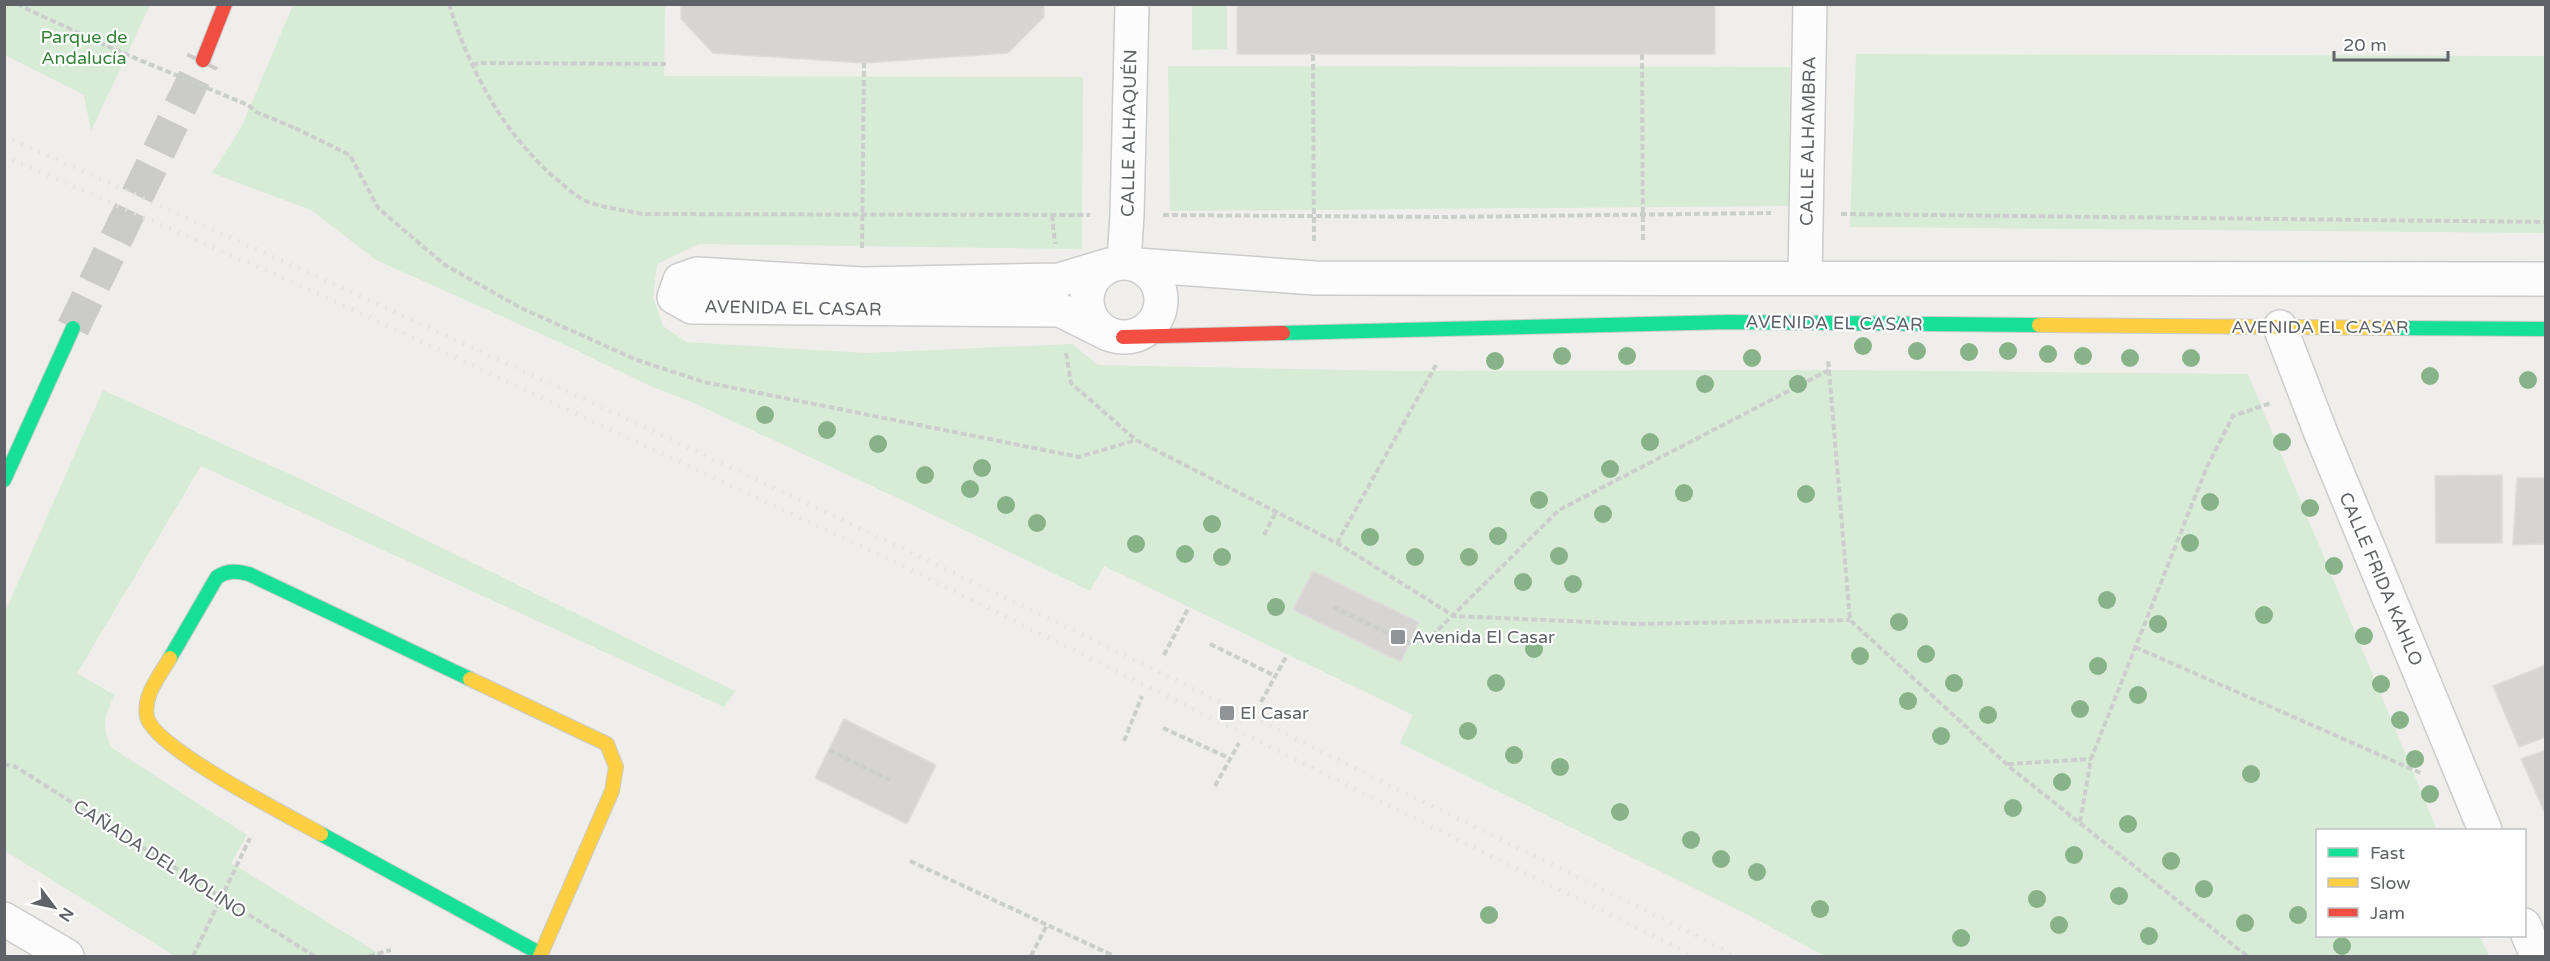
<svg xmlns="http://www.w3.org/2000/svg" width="2550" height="961" viewBox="0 0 2550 961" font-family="'Varela Round',sans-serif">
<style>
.green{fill:#d8ebd6}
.building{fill:#d6d5d3;stroke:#deddd9;stroke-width:1.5}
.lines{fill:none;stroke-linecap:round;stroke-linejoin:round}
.secondary-tunnel{stroke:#cbcbca;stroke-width:33;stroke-dasharray:33 16;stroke-linecap:butt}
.street-casing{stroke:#cbcccc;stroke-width:36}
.fast-casing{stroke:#cacacb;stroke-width:16}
.slow-casing{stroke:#cacacb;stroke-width:16}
.jam-casing{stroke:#cacacb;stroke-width:16}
.path{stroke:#cacfcc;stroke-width:4;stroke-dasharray:6 3;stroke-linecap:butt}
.street{stroke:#fdfcfc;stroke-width:33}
.fast{stroke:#16e098;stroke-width:14}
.slow{stroke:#ffcf43;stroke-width:14}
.jam{stroke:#f24e42;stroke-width:14}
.rail{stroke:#e4e4e4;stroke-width:4.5;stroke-dasharray:1.5 8;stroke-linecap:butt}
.path-bridge{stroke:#cacfcc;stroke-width:4;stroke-dasharray:6 3;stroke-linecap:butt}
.tree{fill:#88b388}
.poi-dot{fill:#919496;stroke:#fff;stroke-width:2}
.labels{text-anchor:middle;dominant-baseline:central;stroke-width:4.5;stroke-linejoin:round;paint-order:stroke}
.park-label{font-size:18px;fill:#348238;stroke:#fff}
.street-label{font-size:18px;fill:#5f6368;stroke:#fff}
.poi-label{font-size:18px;fill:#5f6368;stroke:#fff;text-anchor:start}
</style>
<rect width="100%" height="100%" fill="#efeeea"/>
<path class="green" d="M4 5H150L91 131 84 95 5 55Z
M293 5H665L664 76 1083 77 1082 249 699 244 657 264 653 297 663 326 686 342 866 353 1072 344 1098 365 1394 371 1829 370 2248 374 2437 830H2318V936H2480L2489 956H1825L1750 916 1400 743 1413 715 1104 566 1090 591 921 509 694 403 648 385 559 342 376 260 311 210 212 173 241 128Z
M1192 5H1227V49L1192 50Z
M1856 54 2545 56V233L1850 227Z
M1168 66 1790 67 1789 206 1170 211Z
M103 390 305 481 735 691 724 707 201 466 77 673 114 695C105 718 100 725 112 748L247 835 231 863 383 956H175L5 851V612Z"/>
<path class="building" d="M681 4H1044V17L1008 53 864 63 713 53 681 19Z
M1237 4H1715V54H1237Z
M2502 475V543H2436L2435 476Z
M2517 478H2546V544L2513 545Z
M1313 571 1419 622 1401 662 1293 610Z
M2546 665V737L2519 747 2493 686Z
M844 719 936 765 907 824 815 778Z
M2546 750V816L2521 759Z"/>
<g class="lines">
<path class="secondary-tunnel" d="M73 328 203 60"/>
<g class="street-casing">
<path id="street" d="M1124 262 1127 215 1132 4
M1087 300a37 37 0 1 1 74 0a37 37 0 1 1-74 0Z
M1138 265 1315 278 2546 279
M1805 278 1810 4
M2280 327 2320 431 2485 830
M1108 334 1060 310 692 307 674 297 680 280 697 274 862 284 1059 280 1109 265
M4 919 67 956
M2524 925 2537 956"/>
</g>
<g class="fast-casing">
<path id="fast" d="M2393 328 2546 329
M1283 333 1729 322 2039 325
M4 480 73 328
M170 658 217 577C228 570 237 571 249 574L470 679
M321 834 541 954"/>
</g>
<g class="slow-casing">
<path id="slow" d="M2039 325 2393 328
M170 658C159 677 143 695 147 717 154 748 289 816 321 834
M470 679 607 744 616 767 612 791 540 956"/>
</g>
<g class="jam-casing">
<path id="jam" d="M203 60 225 4
M1123 337 1283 333"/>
</g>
<path class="path" d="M17 4 42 16
M449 4C469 69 503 133 555 178 565 186 576 197 588 202 605 208 624 210 642 214L1090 215
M1642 54 1643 242
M1313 55 1314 243
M472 65 480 63 666 64
M295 128 350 155 378 208 445 265 521 308 637 360 704 382 1079 457 1136 440
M1841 214 2546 222
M1052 215 1055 244
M1163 215 1446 217 1771 213
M862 248 864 63
M1066 353 1071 383 1136 440 1337 543 1454 616 1636 624 1850 620
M1829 370 1850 620 2012 769 2247 956
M1264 535 1276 512
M1337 543 1436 365
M1333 607 1409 643 1432 636 1559 510 1829 370 1828 360
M1210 644 1275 676
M2135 647 2423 774
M1164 655 1189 607
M1261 702 1287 655
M1163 728 1229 758
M1124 741 1142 696
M829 750 890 780
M4 764 16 767 314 956
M2008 764 2091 759
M1215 786 1239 743
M2080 822 2091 759 2206 469 2233 416 2271 403
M910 861 1114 956
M193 956 250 838
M369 956 391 950
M1031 956 1047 925"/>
<use href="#street" class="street"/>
<use href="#fast" class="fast"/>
<use href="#slow" class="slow"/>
<use href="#jam" class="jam"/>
<path class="rail" d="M4 136C474 345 939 561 1399 790 1512 845 1625 899 1736 956
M4 156 324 296 895 562 1694 956"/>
<path class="path-bridge" d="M42 16 118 51 248 105 256 112 295 128"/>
</g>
<g class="tree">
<circle cx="1863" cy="346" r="9"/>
<circle cx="1917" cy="351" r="9"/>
<circle cx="2008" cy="351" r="9"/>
<circle cx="1969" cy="352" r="9"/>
<circle cx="2048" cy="354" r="9"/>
<circle cx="1562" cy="356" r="9"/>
<circle cx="1627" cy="356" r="9"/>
<circle cx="2083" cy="356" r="9"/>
<circle cx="1752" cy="358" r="9"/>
<circle cx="2130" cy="358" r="9"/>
<circle cx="2191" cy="358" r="9"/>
<circle cx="1495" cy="361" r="9"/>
<circle cx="2430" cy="376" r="9"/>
<circle cx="2528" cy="380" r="9"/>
<circle cx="1705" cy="384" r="9"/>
<circle cx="1798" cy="384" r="9"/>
<circle cx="765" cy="415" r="9"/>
<circle cx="827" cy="430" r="9"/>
<circle cx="1650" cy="442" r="9"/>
<circle cx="2282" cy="442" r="9"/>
<circle cx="878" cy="444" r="9"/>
<circle cx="982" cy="468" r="9"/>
<circle cx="1610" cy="469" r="9"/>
<circle cx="925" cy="475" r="9"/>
<circle cx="970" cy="489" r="9"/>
<circle cx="1684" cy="493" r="9"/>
<circle cx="1806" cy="494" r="9"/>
<circle cx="1539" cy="500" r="9"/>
<circle cx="2210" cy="502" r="9"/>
<circle cx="1006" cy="505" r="9"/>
<circle cx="2310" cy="508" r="9"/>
<circle cx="1603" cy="514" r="9"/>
<circle cx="1037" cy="523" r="9"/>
<circle cx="1212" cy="524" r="9"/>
<circle cx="1498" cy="536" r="9"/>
<circle cx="1370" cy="537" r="9"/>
<circle cx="2190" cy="543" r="9"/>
<circle cx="1136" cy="544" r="9"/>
<circle cx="1185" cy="554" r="9"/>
<circle cx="1559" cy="556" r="9"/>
<circle cx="1222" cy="557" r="9"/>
<circle cx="1415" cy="557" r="9"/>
<circle cx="1469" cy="557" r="9"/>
<circle cx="2334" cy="566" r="9"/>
<circle cx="1523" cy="582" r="9"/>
<circle cx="1573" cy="584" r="9"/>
<circle cx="2107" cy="600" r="9"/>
<circle cx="1276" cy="607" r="9"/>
<circle cx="2264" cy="615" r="9"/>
<circle cx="1899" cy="622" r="9"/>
<circle cx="2158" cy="624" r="9"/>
<circle cx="2364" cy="636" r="9"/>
<circle cx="1534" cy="649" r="9"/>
<circle cx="1926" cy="654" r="9"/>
<circle cx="1860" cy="656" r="9"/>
<circle cx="2098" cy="666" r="9"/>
<circle cx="1496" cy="683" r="9"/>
<circle cx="1954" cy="683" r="9"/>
<circle cx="2381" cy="684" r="9"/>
<circle cx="2138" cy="695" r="9"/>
<circle cx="1908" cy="701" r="9"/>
<circle cx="2080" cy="709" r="9"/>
<circle cx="1988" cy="715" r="9"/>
<circle cx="2400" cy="720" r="9"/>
<circle cx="1468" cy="731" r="9"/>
<circle cx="1941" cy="736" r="9"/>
<circle cx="1514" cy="755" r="9"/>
<circle cx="2415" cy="759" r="9"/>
<circle cx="1560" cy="767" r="9"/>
<circle cx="2251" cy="774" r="9"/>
<circle cx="2062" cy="782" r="9"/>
<circle cx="2430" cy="794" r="9"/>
<circle cx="2013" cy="808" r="9"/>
<circle cx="1620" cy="812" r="9"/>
<circle cx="2128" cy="824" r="9"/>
<circle cx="1691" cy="840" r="9"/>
<circle cx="2074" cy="855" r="9"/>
<circle cx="1721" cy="859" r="9"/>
<circle cx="2171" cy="861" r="9"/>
<circle cx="1757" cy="872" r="9"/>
<circle cx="2204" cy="889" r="9"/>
<circle cx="2119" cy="896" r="9"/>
<circle cx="2037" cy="899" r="9"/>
<circle cx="1820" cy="909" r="9"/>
<circle cx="1489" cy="915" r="9"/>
<circle cx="2298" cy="915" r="9"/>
<circle cx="2245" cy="923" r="9"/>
<circle cx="2059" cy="925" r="9"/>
<circle cx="2149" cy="936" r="9"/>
<circle cx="1961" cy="938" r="9"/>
<circle cx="2342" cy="946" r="9"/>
</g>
<g class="poi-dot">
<rect x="1390" y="629" width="16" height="16" rx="3"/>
<rect x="1219" y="705" width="16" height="16" rx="3"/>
</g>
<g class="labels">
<g class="park-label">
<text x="84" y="37">Parque de<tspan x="84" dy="21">Andalucía</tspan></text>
</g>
<g class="street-label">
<text transform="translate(1129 133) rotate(-89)">CALLE ALHAQUÉN</text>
<text transform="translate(1808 141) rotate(-89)">CALLE ALHAMBRA</text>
<text transform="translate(793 308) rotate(1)">AVENIDA EL CASAR</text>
<text transform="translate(1834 323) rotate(1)">AVENIDA EL CASAR</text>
<text x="2320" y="327">AVENIDA EL CASAR</text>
<text transform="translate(2381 579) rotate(67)">CALLE FRIDA KAHLO</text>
<text transform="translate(160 859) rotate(33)">CAÑADA DEL MOLINO</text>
</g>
<g class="poi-label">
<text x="1412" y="637">Avenida El Casar</text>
<text x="1240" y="713">El Casar</text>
</g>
</g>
<rect width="2550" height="961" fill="none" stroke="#5f6368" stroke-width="12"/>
<rect x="2316" y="829" width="210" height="108" fill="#ffffff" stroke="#bfc1c3" stroke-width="1.5"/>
<rect x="2328" y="848" width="30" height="9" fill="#16e098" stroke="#bfc1c3" stroke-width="1.5"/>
<text x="2370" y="859" font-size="18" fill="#5f6368">Fast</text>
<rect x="2328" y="878" width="30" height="9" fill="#ffcf43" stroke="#bfc1c3" stroke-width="1.5"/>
<text x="2370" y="889" font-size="18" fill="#5f6368">Slow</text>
<rect x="2328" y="908" width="30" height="9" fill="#f24e42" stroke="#bfc1c3" stroke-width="1.5"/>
<text x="2370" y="919" font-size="18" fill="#5f6368">Jam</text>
<g transform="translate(54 907) rotate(122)" stroke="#ffffff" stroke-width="4.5" paint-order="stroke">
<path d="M0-4.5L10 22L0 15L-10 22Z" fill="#5f6368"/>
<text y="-9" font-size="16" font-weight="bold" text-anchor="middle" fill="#5f6368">N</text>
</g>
<path d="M2334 51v9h114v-9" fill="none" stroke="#5f6368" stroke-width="3"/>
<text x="2343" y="51" font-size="18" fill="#5f6368" stroke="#ffffff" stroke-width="4.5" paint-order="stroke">20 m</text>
</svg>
